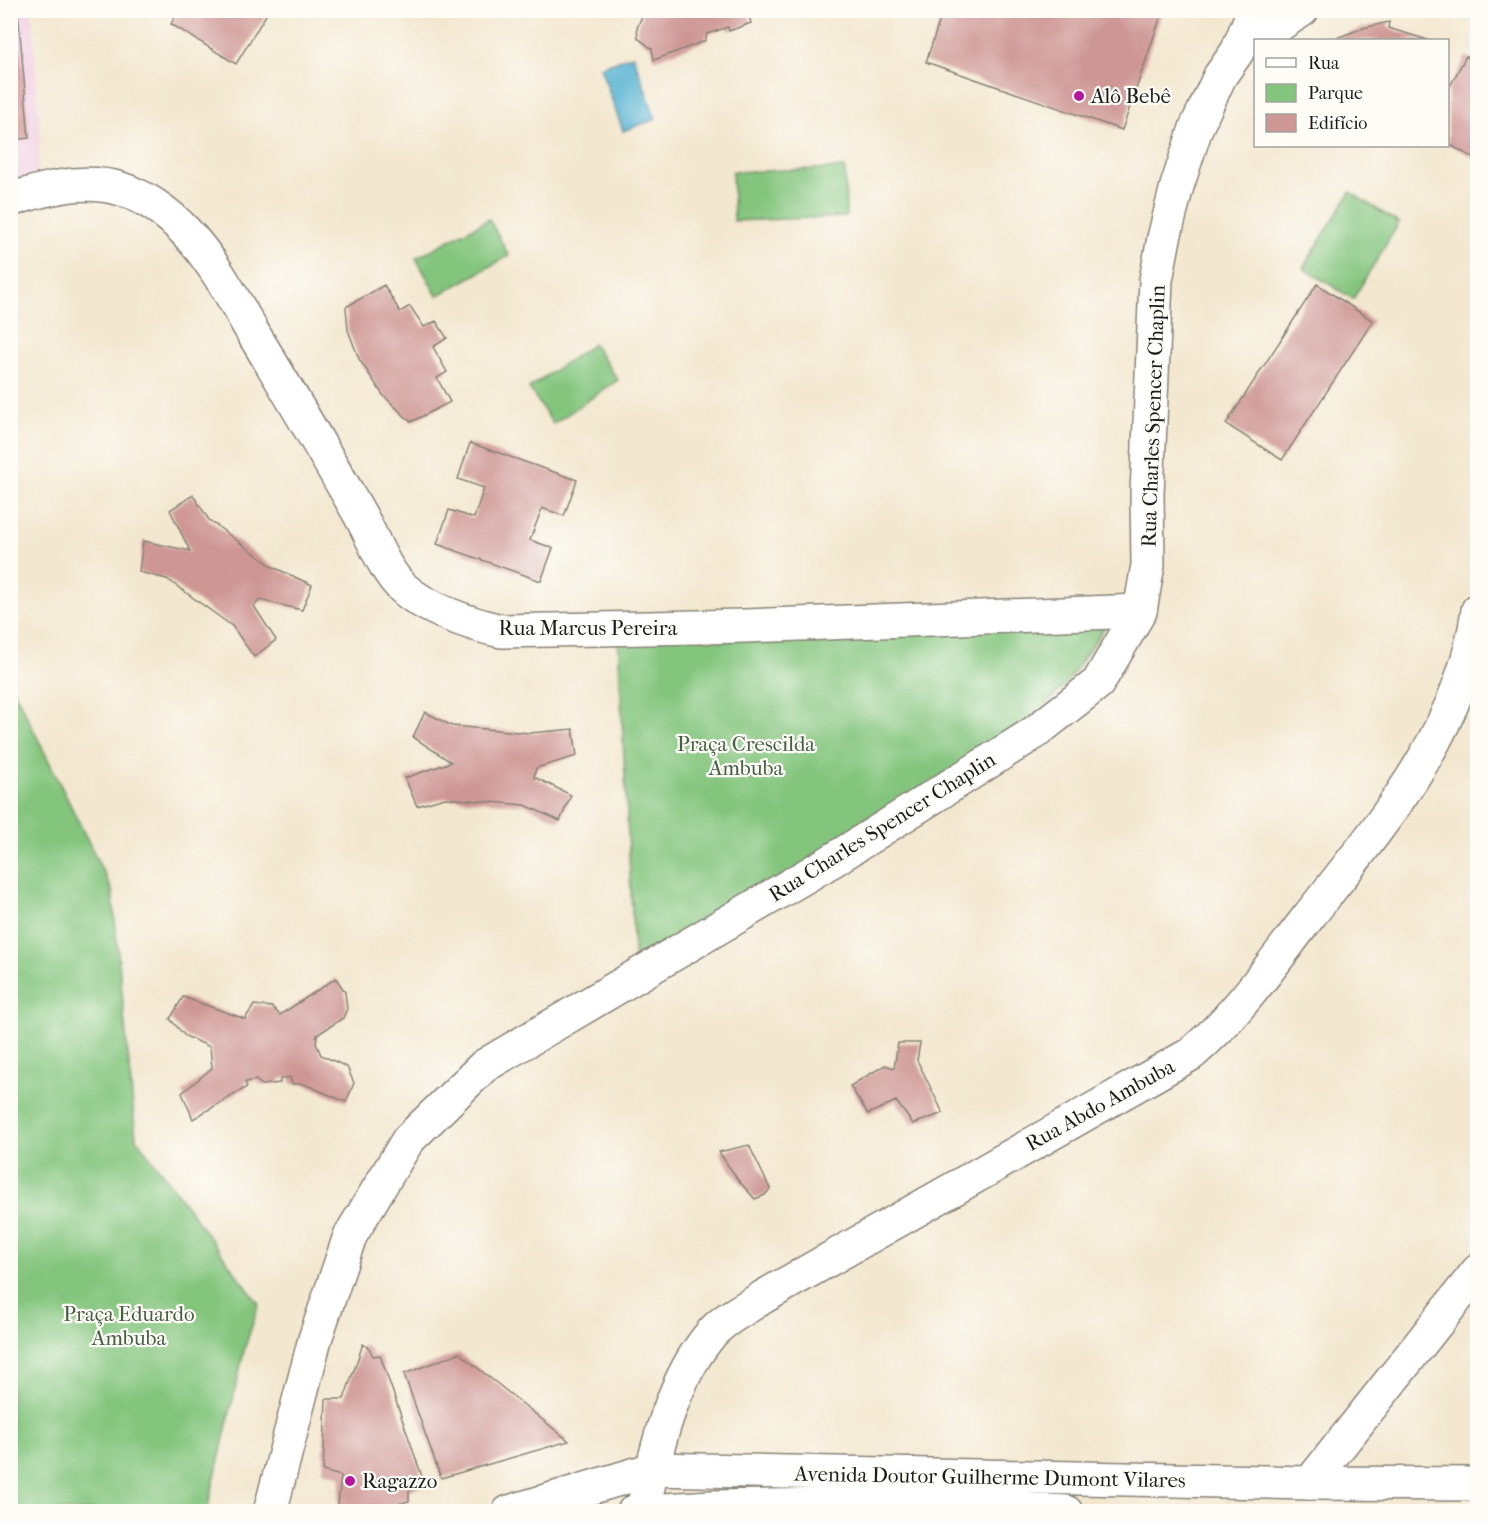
<svg xmlns="http://www.w3.org/2000/svg" width="1488" height="1522" viewBox="0 0 1488 1522" font-family="'IM FELL French Canon',serif">
<style>
.built{fill:#f1d0e4}
.green{fill:#83c57d;stroke:#50704c;stroke-width:1.5}
.water{fill:#53b1d1;stroke:#386676;stroke-width:1.5}
.building{fill:#ce9694}
.lines{fill:none;stroke-linecap:round;stroke-linejoin:round}
.minor-casing{stroke:#888276;stroke-width:36}
.tertiary-casing{stroke:#888276;stroke-width:36}
.secondary-casing{stroke:#888276;stroke-width:36}
.minor{stroke:#fff;stroke-width:33}
.tertiary{stroke:#fff;stroke-width:33}
.secondary{stroke:#fff;stroke-width:33}
.poi-dot{fill:#b5179e;stroke:#fdfcf7;stroke-width:2}
.labels{text-anchor:middle;dominant-baseline:central;stroke-width:4.5;stroke-linejoin:round;paint-order:stroke}
.poi-label{font-size:21px;fill:#1c1c1c;stroke:#fdfcf7;text-anchor:start}
.street-label{font-size:21px;fill:#1c1c1c;stroke:#fdfcf7}
.park-label{font-size:21px;fill:#456043;stroke:#fdfcf7}
</style>
<rect width="100%" height="100%" fill="#fdfcf7"/>
<filter id="ink" filterUnits="userSpaceOnUse"><feTurbulence type="fractalNoise" baseFrequency=".0167" numOctaves="2"/><feDisplacementMap in="SourceGraphic" scale="12" xChannelSelector="R" yChannelSelector="G"/><feConvolveMatrix kernelMatrix="1 2 1 2 8 2 1 2 1" color-interpolation-filters="sRGB"/></filter>
<filter id="wash" filterUnits="userSpaceOnUse"><feTurbulence type="fractalNoise" baseFrequency=".008" numOctaves="4" result="noise"/><feDisplacementMap in="SourceGraphic" scale="24" xChannelSelector="R" yChannelSelector="G"/><feGaussianBlur stdDeviation="1.35" result="paint"/><feColorMatrix in="noise" values="0 0 0 0 0 0 0 0 0 0 0 0 0 0 0 0 0 1.4 0 .05"/><feComposite in="paint" operator="in"/></filter>
<g filter="url(#wash)">
<rect width="100%" height="100%" fill="#f3e7cf"/>
<path class="built" d="M11 11H32L40 136 36 191 11 207Z"/>
<path class="green" d="M845 168 846 217 734 221 732 172Z
M1350 192 1399 223 1353 299 1303 268Z
M489 219 509 256 437 296 416 258Z
M593 344 618 380 553 424 529 388Z
M1109 621 1065 685 1022 731 635 972 618 639Z
M11 684 112 890 136 1138 259 1304 245 1347 207 1511H11Z"/>
<path class="water" d="M633 55 656 119 623 131 600 67Z"/>
<g id="blocks">
<path class="building" d="M10 10H18L29 138 10 140Z
M179 10H269L236 64 171 24Z
M639 10H747L751 23 729 31 728 27 707 34 705 41 654 60 652 49 638 38 637 28 642 16Z
M943 10H1163L1122 130 926 62Z
M1389 22 1388 28 1428 40H1331L1363 28Z
M1466 56 1478 63V160L1448 144V90Z
M1317 284 1373 321 1282 460 1226 424Z
M384 285 400 312 410 306 424 327 436 321 447 338 433 347 447 372 437 378 450 402 411 422 383 395 359 359 348 330 346 307Z
M470 443 577 480 564 516 542 508 530 540 553 548 541 581 437 544 449 510 474 518 484 488 458 479Z
M193 495 209 520 273 567 312 585 302 610 260 600 254 606 276 640 254 657 232 626 167 579 139 572 143 541 190 551 170 510Z
M425 712 452 726 530 733 573 729 577 756 536 768 534 777 571 795 560 821 525 805 445 798 417 806 405 778 451 762 413 737Z
M336 978 345 992 347 1009 343 1018 317 1035 316 1043 321 1055 347 1067 354 1083 346 1102 304 1084H292L290 1077 280 1079V1083L262 1085 256 1080 245 1082 247 1087 193 1119 182 1093 212 1068 210 1047 185 1036 170 1019 183 997 245 1019 254 1005 272 1007 280 1015Z
M898 1043H920L917 1060 943 1113 913 1124 896 1101 868 1114 850 1086 885 1065 894 1068Z
M749 1145 770 1189 765 1195 755 1199 738 1180 719 1152Z
M363 1344 369 1348 373 1356 380 1355 425 1485 409 1491V1501L369 1512H356L338 1505 341 1476 323 1471 326 1399H344Z
M459 1353 569 1441 441 1478 404 1374Z"/>
</g>
</g>
<g filter="url(#ink)">
<use href="#blocks" fill-opacity="0" stroke="#888276" stroke-width="1.5"/>
<g class="lines">
<g class="minor-casing">
<path id="minor" d="M10 200C45 188 85 178 121 189 146 197 167 212 185 231 213 260 233 298 253 333 289 392 324 452 359 513 373 537 382 567 402 587 425 609 471 624 501 631L745 626 1140 611
M1310 1483 1478 1271"/>
</g>
<g class="tertiary-casing">
<path id="tertiary" d="M643 1509C656 1451 671 1381 711 1334 723 1319 747 1308 763 1297L1191 1054C1237 1015 1269 968 1306 920 1380 826 1462 733 1478 610"/>
</g>
<g class="secondary-casing">
<path id="secondary" d="M1256 40 1302 10
M270 1512 315 1339 350 1236 408 1140 484 1066 833 860 1034 733 1098 683 1140 611 1148 565 1147 494 1156 280 1164 238 1177 186 1196 128 1220 76 1237 52 1254 10
M509 1512 653 1469 1310 1483 1478 1484
M634 1512 711 1507 910 1504 1066 1512"/>
</g>
<use href="#minor" class="minor"/>
<use href="#tertiary" class="tertiary"/>
<use href="#secondary" class="secondary"/>
</g>
</g>
<g class="poi-dot">
<circle cx="1079" cy="96" r="6"/>
<circle cx="350" cy="1481" r="6"/>
</g>
<g class="labels">
<g class="poi-label">
<text x="1091" y="96">Alô Bebê</text>
<text x="362" y="1481">Ragazzo</text>
</g>
<g class="street-label">
<text transform="translate(1153 416) rotate(-88)">Rua Charles Spencer Chaplin</text>
<text x="588" y="628">Rua Marcus Pereira</text>
<text transform="translate(882 827) rotate(-32)">Rua Charles Spencer Chaplin</text>
<text transform="translate(1100 1105) rotate(-29)">Rua Abdo Ambuba</text>
<text transform="translate(990 1477) rotate(1)">Avenida Doutor Guilherme Dumont Vilares</text>
</g>
<g class="park-label">
<text x="746" y="744">Praça Crescilda<tspan x="746" dy="24">Ambuba</tspan></text>
<text x="129" y="1314">Praça Eduardo<tspan x="129" dy="24">Ambuba</tspan></text>
</g>
</g>
<rect width="1488" height="1522" fill="none" stroke="#fdfcf7" stroke-width="36"/>
<rect x="1254" y="39" width="195" height="108" fill="#fdfcf7" stroke="#a3a29f" stroke-width="1.5"/>
<rect x="1266" y="58" width="30" height="9" fill="#ffffff" stroke="#a3a29f" stroke-width="1.5"/>
<text x="1308" y="69" font-size="18" fill="#1c1c1c">Rua</text>
<rect x="1266" y="84" width="30" height="18" fill="#83c57d" stroke="#a3a29f" stroke-width="1.5"/>
<text x="1308" y="99" font-size="18" fill="#1c1c1c">Parque</text>
<rect x="1266" y="114" width="30" height="18" fill="#ce9694" stroke="#a3a29f" stroke-width="1.5"/>
<text x="1308" y="129" font-size="18" fill="#1c1c1c">Edifício</text>
</svg>
